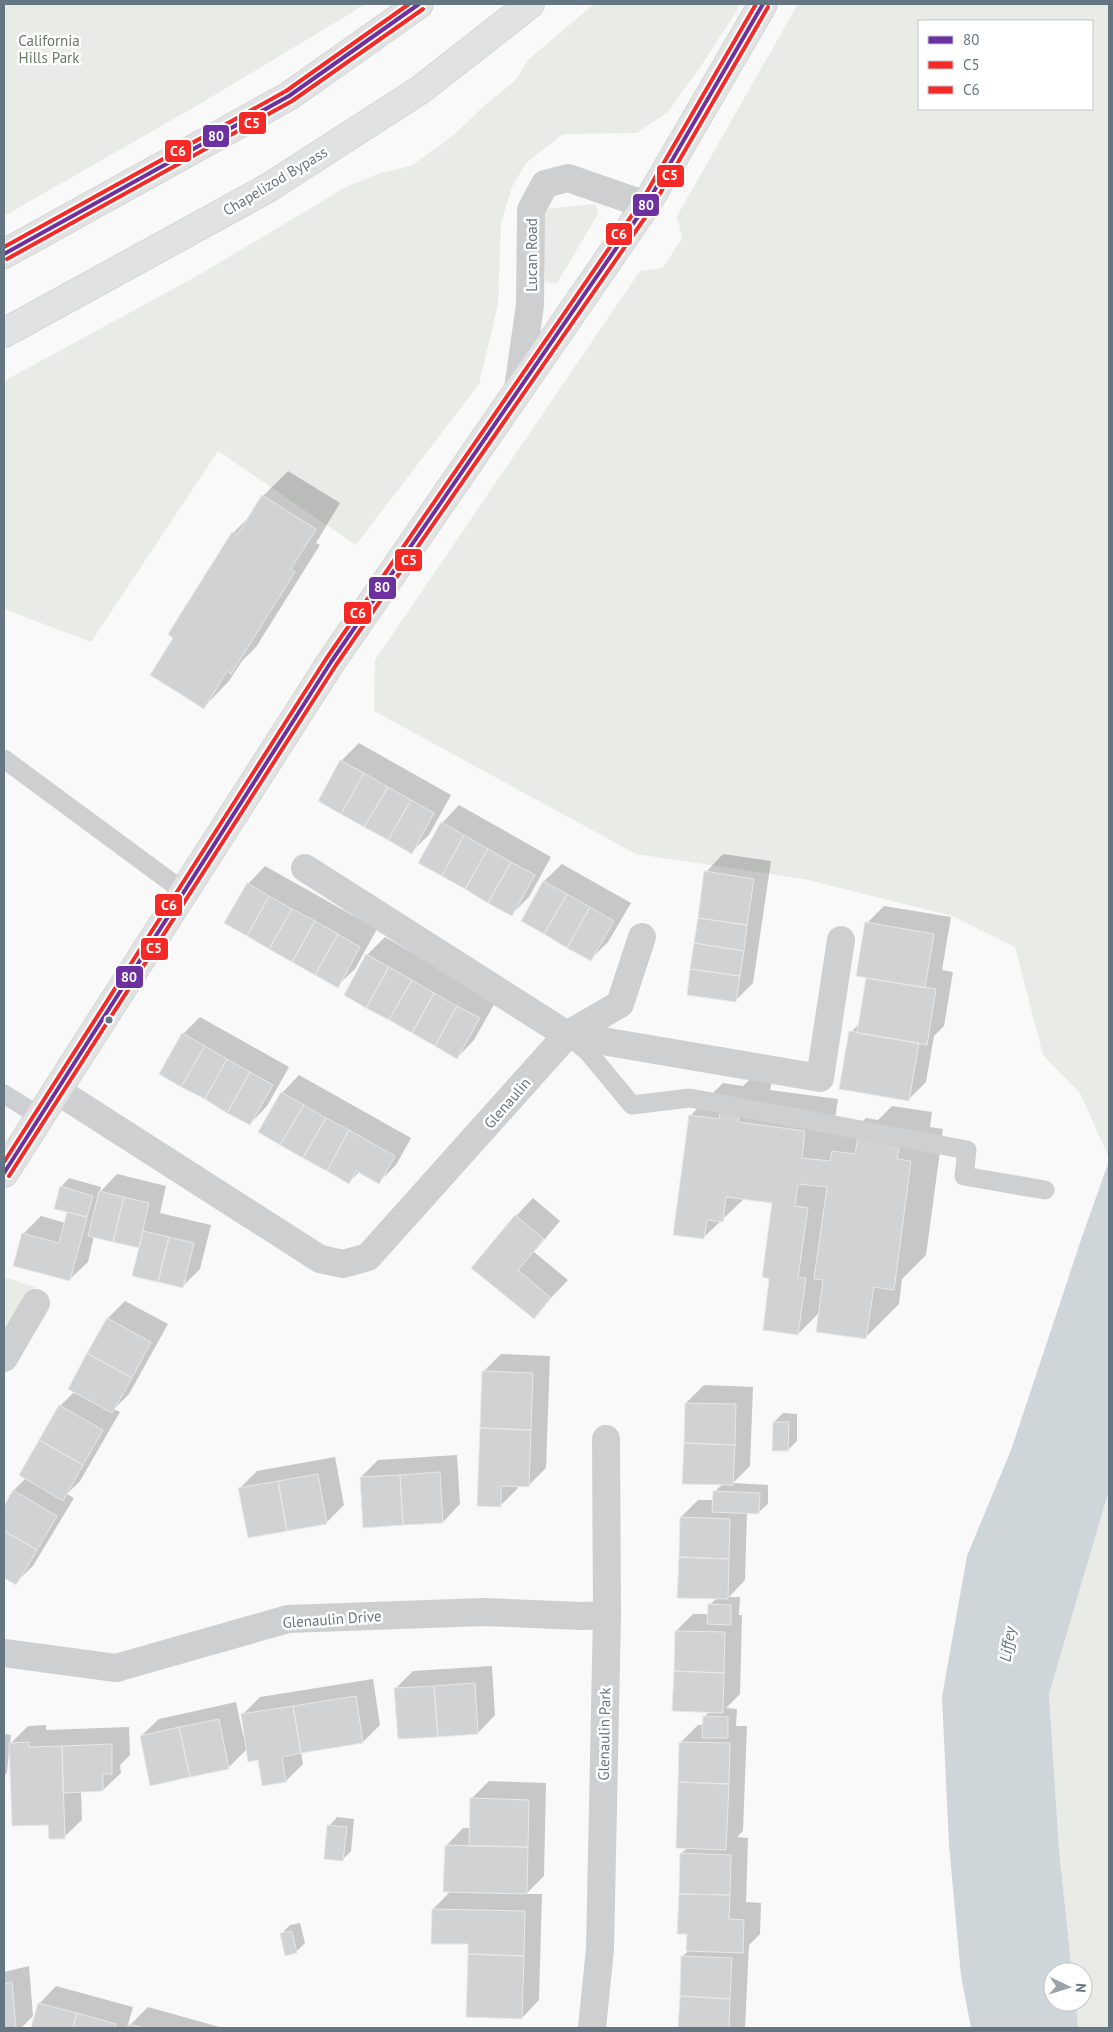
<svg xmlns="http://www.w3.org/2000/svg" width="1113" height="2032" viewBox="0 0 1113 2032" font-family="'PT Sans',sans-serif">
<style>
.green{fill:#e8ebe6;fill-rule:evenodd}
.water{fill:#ced6d9}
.shadow{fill:#0003}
.building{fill:#d0d2d3;stroke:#e8e8e8}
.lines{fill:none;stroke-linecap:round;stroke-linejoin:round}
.secondary-casing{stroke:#d5d6d7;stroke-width:30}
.lane{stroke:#cecfd0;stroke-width:19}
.street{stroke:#cecfd0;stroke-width:28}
.secondary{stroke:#e1e2e2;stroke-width:28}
.bus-1-casing{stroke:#fff;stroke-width:8}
.bus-2-casing{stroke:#fff;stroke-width:8}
.bus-3-casing{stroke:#fff;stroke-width:8}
.bus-1{stroke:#6c30a1;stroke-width:4}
.bus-2{stroke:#f52a26;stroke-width:4}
.bus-3{stroke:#f52a26;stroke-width:4}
.bus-dot{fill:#657683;stroke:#fff;stroke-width:2}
.labels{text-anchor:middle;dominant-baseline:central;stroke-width:5;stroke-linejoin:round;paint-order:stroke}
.park-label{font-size:15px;fill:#687a64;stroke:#fff}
.street-label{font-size:15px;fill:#657683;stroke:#fff}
.water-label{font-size:16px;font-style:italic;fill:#60757c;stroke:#fff}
.line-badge{stroke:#fff;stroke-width:2}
.badge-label{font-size:14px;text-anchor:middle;font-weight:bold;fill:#fff}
</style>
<rect width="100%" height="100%" fill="#f9f9f9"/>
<path class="green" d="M4 4H366L198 105 4 216Z
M594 4H741L703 63 668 112 637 133 563 134 526 163 512 187 501 223 498 304 479 384 356 545 218 451 91 642 4 609V381L197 276 346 187 380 173 411 166 456 133 485 105 515 81 528 60Z
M798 4H1109V1158L1080 1093 1043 1055 1015 947 952 916 804 879 636 854 374 711 375 660 640 271 663 268 682 238 677 216ZM919 21H1092V109H919Z
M595 204 598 214 557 283 545 282 542 235 544 209Z
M4 1277 35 1287 4 1340Z
M1109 1490V2028H1078L1076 2002H1083V1972H1072L1059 1850 1049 1694Z"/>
<path class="water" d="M1109 1161V1490L1049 1694 1059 1850 1072 1972H1053V2002H1076L1078 2028H971L961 1976 949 1845 942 1697 967 1556 1011 1450 1083 1234Z"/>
<path class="shadow" d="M288 471 340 503 316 543 320 545 256 647 242 661 229 681 204 707 175 637 233 533 253 513 263 496Z
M359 743 451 795 429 835 411 852 341 761Z
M459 805 551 857 529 897 512 914 442 823Z
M723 854 771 861 753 983 735 1001 706 872Z
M562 864 631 903 608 942 591 959 522 921 544 881Z
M265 866 377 929 355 969 337 986 248 884Z
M884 906 951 917 942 970 953 972 944 1026 934 1036 926 1082 909 1099 851 1032 860 1023 868 977 867 923Z
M385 937 496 1001 474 1040 457 1058 367 955Z
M200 1017 289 1067 267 1106 250 1124 183 1034Z
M755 1074 773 1076 770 1090 838 1099 834 1125 856 1128 866 1118 878 1120 892 1106 932 1112 930 1127 943 1129 926 1255 902 1279 899 1304 866 1337 820 1312 798 1334 771 1278 774 1202 745 1198 703 1238 690 1116 723 1083 743 1086Z
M299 1075 411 1138 396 1165 379 1182 360 1171 349 1182 282 1093Z
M117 1174 166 1186 160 1213 211 1225 200 1269 183 1286 141 1247 94 1236 88 1262 70 1279 23 1234 41 1216 66 1223 69 1211 61 1187 69 1178 101 1187 100 1192Z
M533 1198 560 1221 534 1252 568 1280 533 1317 473 1268 516 1216Z
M125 1301 168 1324 129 1394 114 1409 120 1412 80 1481 67 1494 74 1498 33 1566 15 1583 4 1577V1508L14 1490 26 1478 60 1406 75 1391 108 1318Z
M501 1354 550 1356 546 1468 528 1486H518V1488L500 1506 483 1372Z
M704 1385 753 1387 750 1466 733 1483 768 1485V1504L759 1512H747L745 1580 729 1597H740L739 1615H742L740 1694 726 1708 737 1709 736 1726H747L743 1831 737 1837 748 1838 746 1902 761 1903 760 1934 749 1945 745 2028H680L682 1957 689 1950 681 1854 688 1847 680 1743 698 1725H704L705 1716 710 1711 676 1631 693 1614H709V1605L717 1598 681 1517 698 1500H714V1492L723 1484 686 1403Z
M783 1413 797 1414V1441L788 1450 774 1422Z
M457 1455 460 1504 443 1522 361 1477 378 1460Z
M335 1457 344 1505 326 1523 240 1488 257 1471Z
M492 1666 495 1715 478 1733 395 1689 413 1671Z
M373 1679 380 1725 363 1742 301 1752 303 1764 286 1781 247 1749 228 1768 141 1736 159 1719 236 1702 243 1735H245L242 1715 260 1697Z
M46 1725V1730L129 1727 130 1755 120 1765 121 1773 103 1790 81 1791 82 1820 64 1837 11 1751H9L7 1773 4 1776V1734L11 1735 10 1744 28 1726Z
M489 1781 546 1783 544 1876 526 1894H542L539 2000 522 2018 470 1943 433 1909 451 1891 446 1846 463 1828H471V1799Z
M337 1817 354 1819 351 1851 342 1860 329 1826Z
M300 1923 305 1943 296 1952 281 1934 290 1925Z
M29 1966 33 2016 21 2028H4V1972Z
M56 1986 133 2007 127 2028H32L39 2004Z
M148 2007 223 2028H129L130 2025Z"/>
<path class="building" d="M262 495 316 529 291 569 295 572 268 615 231 674 227 671 204 709 150 675 173 638 168 634 232 532 237 535Z
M340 760 364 773 341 814 318 801Z
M364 773 388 787 364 827 341 814Z
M388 787 411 800 388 840 364 827Z
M411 800 434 813 412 854 388 840Z
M441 822 464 835 442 876 418 863Z
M464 835 488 849 465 889 442 876Z
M488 849 511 862 488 903 465 889Z
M511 862 535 875 512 916 488 903Z
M704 871 754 879 747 925 698 918Z
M543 881 567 894 544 934 521 921Z
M247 883 269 896 247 936 224 923Z
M567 894 590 907 567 948 544 934Z
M269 896 292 909 269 949 247 936Z
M590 907 614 921 591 961 567 948Z
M292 909 315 921 292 962 269 949Z
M698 918 747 925 744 951 694 943Z
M315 921 338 934 315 975 292 962Z
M865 922 934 934 925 988 856 976Z
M338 934 360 947 338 988 315 975Z
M694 943 744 951 740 976 690 969Z
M366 954 389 967 366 1008 344 995Z
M389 967 412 980 389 1020 366 1008Z
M690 969 740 976 736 1002 687 995Z
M866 978 936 989 927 1045 857 1033Z
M412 980 434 993 412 1033 389 1020Z
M434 993 457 1006 435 1046 412 1033Z
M457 1006 480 1018 457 1059 435 1046Z
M849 1031 919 1043 909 1101 839 1089Z
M182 1033 205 1046 181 1087 159 1074Z
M205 1046 227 1059 205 1099 181 1087Z
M227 1059 250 1072 227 1113 205 1099Z
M250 1072 273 1085 250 1125 227 1113Z
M281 1092 304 1105 280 1145 258 1132Z
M304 1105 326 1118 303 1158 280 1145Z
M721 1106 740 1109 738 1122 805 1131 802 1158 830 1161 832 1151 855 1154 858 1138 900 1144 897 1159 911 1161 894 1290 874 1287 866 1339 816 1332 823 1280 814 1279 827 1187 798 1184 795 1206 808 1208 798 1277 806 1278 798 1335 763 1330 769 1279 762 1277 772 1203 726 1197 723 1222 707 1220 704 1239 673 1235 689 1115 719 1119Z
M326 1118 349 1130 327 1171 303 1158Z
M349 1130 395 1156 379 1184 356 1171 349 1184 327 1171Z
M60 1186 93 1196 87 1217 54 1209Z
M99 1191 124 1197 113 1242 88 1236Z
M124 1197 149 1203 139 1248 113 1242Z
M67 1212 87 1217 70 1281 13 1266 22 1233 59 1243Z
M515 1215 544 1239 518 1270 551 1298 534 1319 471 1268Z
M143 1231 169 1237 158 1282 132 1276Z
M169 1237 194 1243 183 1288 158 1282Z
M107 1318 151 1342 132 1378 87 1353Z
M87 1353 132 1378 112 1413 68 1389Z
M482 1371 533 1373 531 1430 480 1428Z
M685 1403 736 1404 735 1445 684 1443Z
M59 1405 103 1430 83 1465 39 1440Z
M773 1422H789L788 1451H772Z
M480 1428 531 1430 529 1487 501 1486V1507L477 1506Z
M39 1440 83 1465 63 1501 19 1475Z
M684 1443 735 1445 733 1485 682 1484Z
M440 1472 443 1523 403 1525 400 1475Z
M318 1474 327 1524 287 1531 278 1481Z
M400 1475 403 1525 363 1528 360 1477Z
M278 1481 287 1531 248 1538 238 1488Z
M13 1490 57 1516 37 1550 4 1531V1506Z
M713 1491 760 1493 759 1514 712 1512Z
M680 1517 730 1519 729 1559 679 1557Z
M4 1531 37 1550 16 1585 4 1578Z
M679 1557 729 1559 728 1599 677 1598Z
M708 1604 731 1605V1625L707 1624Z
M675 1631 725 1632 724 1673 674 1671Z
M674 1671 724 1673 723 1713 672 1711Z
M475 1683 478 1734 438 1737 434 1686Z
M434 1686 438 1737 398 1739 394 1688Z
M356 1696 363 1743 301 1753 293 1706Z
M293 1706 301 1753 282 1757 286 1782 262 1786 258 1760 248 1762 241 1714Z
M703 1716 728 1717V1738H702Z
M219 1719 229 1769 190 1777 179 1727Z
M179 1727 190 1777 150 1786 140 1736Z
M29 1742V1747L62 1746 65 1839H49L48 1825 12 1826 9 1743Z
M679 1742 730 1743 729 1784 678 1782Z
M112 1744V1774H103V1791L63 1793 62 1746Z
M678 1782 729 1784 726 1850 676 1848Z
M470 1798 529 1800 528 1847 469 1846Z
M327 1825 347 1827 343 1861 324 1859Z
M445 1845 528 1847 527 1894 443 1892Z
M680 1853 731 1855 730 1895 679 1894Z
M679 1894 730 1895 729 1919 744 1920 743 1953 686 1951 687 1934H677Z
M432 1909 525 1911 524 1956 468 1954V1944H431Z
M292 1931 297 1953 285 1956 280 1933Z
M468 1954 524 1956 522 2019 466 2017Z
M681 1956 732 1958 730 1999 680 1996Z
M12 1982 16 2028H4V1984Z
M680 1996 730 1999 729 2028H678Z
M38 2003 77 2013 73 2028H31Z
M77 2013 116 2024 115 2028H73Z
M129 2024 144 2028H128Z"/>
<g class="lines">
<g class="secondary-casing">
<path id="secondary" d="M4 254 289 96 419 4
M4 333 268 188 420 90 530 4
M4 1173 331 662 646 205 763 4"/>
</g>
<path class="lane" d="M4 759 183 891
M570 1037 588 1052 632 1105 690 1098 967 1150 964 1176 1045 1190
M4 1094 39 1116"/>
<path class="street" d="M518 389 530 305 531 210 545 184 568 178 646 205
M305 868 567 1035 820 1078 841 940
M56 1090 320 1259 343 1264 368 1257 567 1035 620 1004 642 937
M4 1358 36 1303
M4 1653 116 1668 288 1619 484 1612 581 1616 607 1615
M592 2028 600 1949 607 1615 606 1439"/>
<use href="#secondary" class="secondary"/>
<g class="bus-1-casing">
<path id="bus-1" d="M4 254 289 96 419 4
M4 1173 331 662 646 205 763 4"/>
</g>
<g class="bus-2-casing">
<path id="bus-2" d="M7 259 292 101 423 9
M9 1176 336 665 651 209 768 7"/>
</g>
<g class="bus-3-casing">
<path id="bus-3" d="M4 247 286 91 409 4
M4 1162 326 659 641 202 756 4"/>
</g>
<use href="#bus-1" class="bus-1"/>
<use href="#bus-2" class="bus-2"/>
<use href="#bus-3" class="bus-3"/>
</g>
<circle class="bus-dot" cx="109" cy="1020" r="4.5"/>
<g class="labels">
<g class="park-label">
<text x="49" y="40">California<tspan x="49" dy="17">Hills Park</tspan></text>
</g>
<g class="street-label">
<text transform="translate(275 181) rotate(-31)">Chapelizod Bypass</text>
<text transform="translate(531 255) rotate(-90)">Lucan Road</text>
<text transform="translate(507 1103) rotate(-49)">Glenaulin</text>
<text transform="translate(332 1619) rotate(-4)">Glenaulin Drive</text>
<text transform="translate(604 1734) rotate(-89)">Glenaulin Park</text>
</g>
<g class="water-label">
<text transform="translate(1007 1644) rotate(-81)">Liffey</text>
</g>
</g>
<g class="line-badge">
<rect x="238" y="111" width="29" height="24" rx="5" fill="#f52a26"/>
<rect x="202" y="124" width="28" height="24" rx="5" fill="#6c30a1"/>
<rect x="164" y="139" width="28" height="24" rx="5" fill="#f52a26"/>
<rect x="656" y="164" width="29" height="24" rx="5" fill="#f52a26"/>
<rect x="632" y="193" width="28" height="24" rx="5" fill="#6c30a1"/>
<rect x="605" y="222" width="28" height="24" rx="5" fill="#f52a26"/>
<rect x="394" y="548" width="29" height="24" rx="5" fill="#f52a26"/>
<rect x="368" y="576" width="29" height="24" rx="5" fill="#6c30a1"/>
<rect x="343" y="601" width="29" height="24" rx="5" fill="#f52a26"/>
<rect x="154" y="893" width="29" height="24" rx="5" fill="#f52a26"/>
<rect x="140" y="937" width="29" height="24" rx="5" fill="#f52a26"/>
<rect x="115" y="965" width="29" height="24" rx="5" fill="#6c30a1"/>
</g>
<g class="badge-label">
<text x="252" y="128">C5</text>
<text x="216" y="141">80</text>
<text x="178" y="156">C6</text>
<text x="670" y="180">C5</text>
<text x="646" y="210">80</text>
<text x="619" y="239">C6</text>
<text x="409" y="565">C5</text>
<text x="382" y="592">80</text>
<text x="358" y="618">C6</text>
<text x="169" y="910">C6</text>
<text x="154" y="953">C5</text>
<text x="129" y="982">80</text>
</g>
<rect width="1113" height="2032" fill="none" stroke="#657683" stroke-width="10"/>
<rect x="918" y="20" width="175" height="90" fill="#ffffff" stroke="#c1c8cd"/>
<rect x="928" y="36" width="25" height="8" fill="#6c30a1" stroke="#c1c8cd"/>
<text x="963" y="45" font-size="15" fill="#657683">80</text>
<rect x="928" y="61" width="25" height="8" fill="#f52a26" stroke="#c1c8cd"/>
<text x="963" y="70" font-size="15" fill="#657683">C5</text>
<rect x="928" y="86" width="25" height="8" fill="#f52a26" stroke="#c1c8cd"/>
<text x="963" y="95" font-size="15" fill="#657683">C6</text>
<g transform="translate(1068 1987) rotate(94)"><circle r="24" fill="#ffffff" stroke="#c1c8cd"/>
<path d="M0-4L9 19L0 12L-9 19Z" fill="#99a4ac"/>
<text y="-8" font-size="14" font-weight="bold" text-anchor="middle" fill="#657683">N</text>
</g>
</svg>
